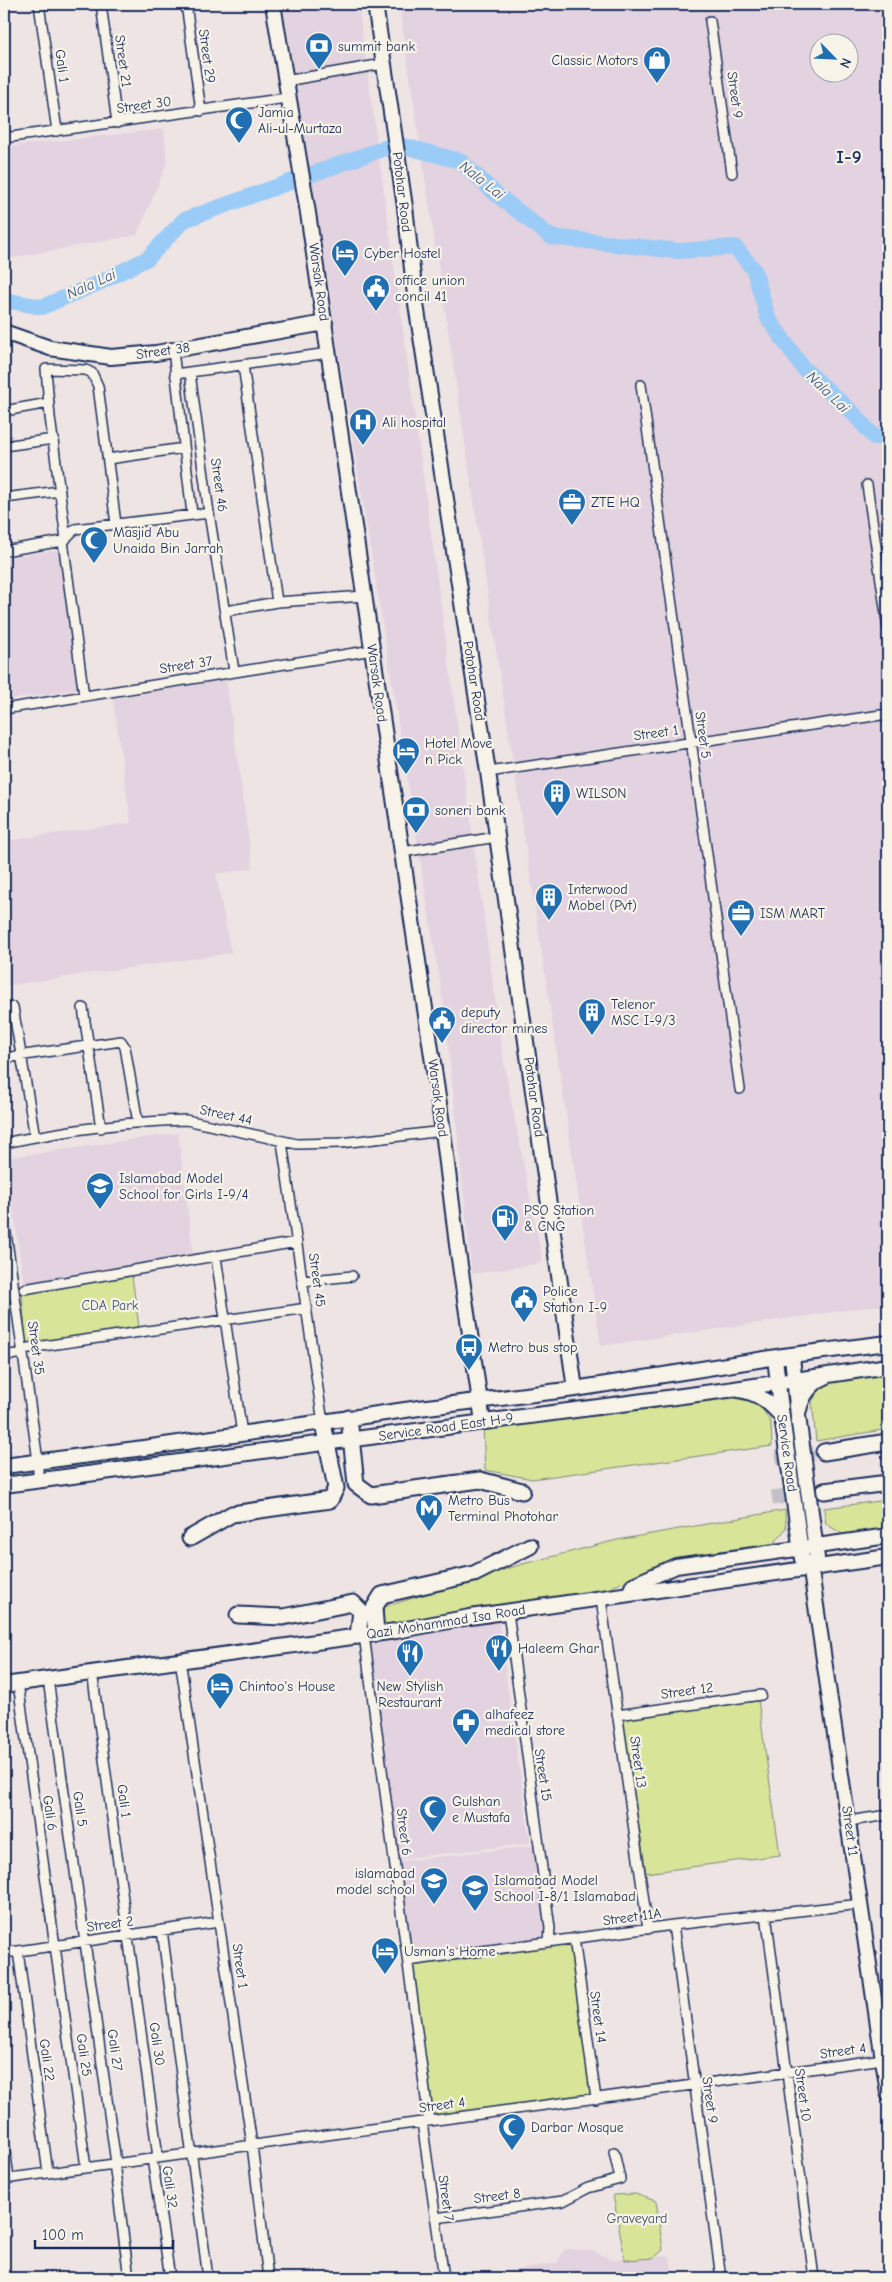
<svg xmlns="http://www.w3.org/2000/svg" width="892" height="2282" viewBox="0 0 892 2282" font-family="'Comic Neue',sans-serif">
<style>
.built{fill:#e3d2df;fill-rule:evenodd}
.green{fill:#d8e497;stroke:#7a8a7a}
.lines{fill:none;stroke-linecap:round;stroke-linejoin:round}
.river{stroke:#9bccf7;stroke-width:16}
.primary-tunnel{stroke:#c4c0c9;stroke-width:15;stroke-dasharray:15 8;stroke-linecap:butt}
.street-casing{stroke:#1b2f5e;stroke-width:12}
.secondary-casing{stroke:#1b2f5e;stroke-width:18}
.primary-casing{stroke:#1b2f5e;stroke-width:19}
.street{stroke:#f7f3e8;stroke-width:9}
.secondary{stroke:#f7f3e8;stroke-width:14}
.primary{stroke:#f7f3e8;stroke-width:15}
.secondary-bridge-casing{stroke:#1b2f5e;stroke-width:18;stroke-linecap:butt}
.secondary-bridge{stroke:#f7f3e8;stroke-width:14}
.labels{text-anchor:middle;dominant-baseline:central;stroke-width:4.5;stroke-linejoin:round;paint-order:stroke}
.poi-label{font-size:14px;fill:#1b2f5e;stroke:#f7f3e8;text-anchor:start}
.street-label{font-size:14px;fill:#1b2f5e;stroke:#f7f3e8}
.park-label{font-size:14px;fill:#415369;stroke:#f7f3e8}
.water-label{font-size:15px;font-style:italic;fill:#3b5684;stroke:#f7f3e8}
.district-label{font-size:19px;font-weight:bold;fill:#1b2f5e;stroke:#f7f3e8}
</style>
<rect width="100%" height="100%" fill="#eee4e4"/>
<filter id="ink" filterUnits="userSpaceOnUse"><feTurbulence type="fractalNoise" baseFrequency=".02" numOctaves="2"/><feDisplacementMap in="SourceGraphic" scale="10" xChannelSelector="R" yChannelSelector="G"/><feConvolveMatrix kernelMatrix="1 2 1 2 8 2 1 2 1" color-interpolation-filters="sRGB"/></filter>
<g filter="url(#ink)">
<path class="built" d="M283 4H358L504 1064 543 1263 472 1274 445 1014Z
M399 4H888V1304L601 1346ZM820 42H850V72H820Z
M164 129 167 163 137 235 11 258 4 181V147Z
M65 549 83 689 4 700V558Z
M226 679 253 868 216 874 231 953 4 986V841L131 823 113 699Z
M178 1133 194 1261 24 1285 6 1158Z
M498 1619 530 1843 399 1859 367 1637Z
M540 1845 549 1942 408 1961 394 1862Z
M565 2249 593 2251 613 2260 670 2256 673 2278H469L557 2263Z"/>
<path class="green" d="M132 1276 139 1327 26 1344 22 1294Z
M4 1303 10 1348 4 1349Z
M888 1374V1429L816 1441 812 1401 826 1382Z
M729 1397 759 1403 771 1423 772 1446 532 1479 485 1470 483 1428Z
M888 1500V1532L844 1535 826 1524 824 1508Z
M785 1510 786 1528 774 1544 741 1551 668 1562 605 1590 382 1625 384 1607 519 1565 617 1540Z
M758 1700 780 1855 646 1873 622 1717Z
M574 1938 596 2099 434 2118 412 1962Z
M635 2194 656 2201 663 2250 654 2258 625 2260 613 2195Z"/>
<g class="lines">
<path class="river" d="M4 300 42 307 101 282 148 258 184 220 396 144 460 161 496 194 551 237 678 251 735 247 754 270 768 318 803 368 854 414 874 437 888 438"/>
<path class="primary-tunnel" d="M776 1458 824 1452
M772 1498 806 1493"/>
<g class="street-casing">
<path id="street" d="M39 4 57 131
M101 4 117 123
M186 4 201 111
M710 21 732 173
M285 81 383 64
M4 138 287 98
M173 350 192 514
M243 365 277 602
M190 373 209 513 234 671
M175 374 329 353
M641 385 740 1089
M4 411 49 403
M4 446 54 439
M108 459 184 448
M867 485 888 628
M4 498 60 491
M66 539 50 417 46 369 86 370 92 373 98 386 116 524
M63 541 84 696
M4 551 63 541 75 529 209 513
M226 611 277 602 365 596
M4 709 373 650
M488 772 888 714
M402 852 497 837
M13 1007 35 1137
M83 1008 101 1128
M4 1058 121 1041 125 1047 138 1123
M282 1142 323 1423
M4 1143C63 1131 125 1121 186 1120L297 1144 341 1143 443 1131
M4 1219 38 1461V1480
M216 1257 242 1434
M303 1281 352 1276
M24 1289 297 1242
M4 1295 14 1294
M22 1349 307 1308
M4 1356 23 1353
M601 1599 648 1929
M508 1612 550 1928 549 1942
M364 1635 429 2121
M180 1659 252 2145 268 2278
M92 1671 158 2157
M48 1679 116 2163
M18 1683 86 2167
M617 1715 761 1695
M849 1821 888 1815
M766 1914 814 2278
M673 1925 721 2278
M162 1930 208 2278
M574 1938 596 2099
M18 1951 48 2173
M4 1953 219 1922
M408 1961 673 1925 861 1904
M422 2122 444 2278
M4 2142 9 2178
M152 2158 170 2278
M114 2163 129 2278
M4 2179 883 2059
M435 2218 563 2201 588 2188 620 2179 614 2152"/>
</g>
<g class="secondary-casing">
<path id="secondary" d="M273 4 308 213 443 1131 457 1245 483 1422
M375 4 405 207 416 304 488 772 575 1389
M4 332 50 348 111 357 156 353 325 323
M792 1356 798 1416
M775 1358 782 1417
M739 1390C758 1392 771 1404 782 1417
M799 1410C802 1396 811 1383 825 1377
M4 1466 144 1448 419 1408 575 1389 783 1356 888 1343
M4 1485 728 1390 888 1366
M797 1523 802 1559 810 1565
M810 1565 888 2093
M810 1565 817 1558 812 1520
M629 1594 633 1585 676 1566 888 1536
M4 1685 396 1631 470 1617 888 1557"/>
</g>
<g class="primary-casing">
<path id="primary" d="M349 1418 356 1484 371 1495 480 1480 522 1491
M824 1452 888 1442
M824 1491 888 1483
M190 1538 232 1514 330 1500 336 1488 323 1423
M238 1615 283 1617 353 1603 361 1611 358 1636
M376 1633 374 1608 382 1595 474 1574 530 1546"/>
</g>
<use href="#street" class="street"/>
<use href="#secondary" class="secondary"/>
<use href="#primary" class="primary"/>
<g class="secondary-bridge-casing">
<path id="secondary-bridge" d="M798 1416 812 1520
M782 1417 797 1523"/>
</g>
<use href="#secondary-bridge" class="secondary-bridge"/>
</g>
</g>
<defs>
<g id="bank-pin" transform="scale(1.4375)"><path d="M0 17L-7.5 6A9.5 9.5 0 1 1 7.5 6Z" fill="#1f6fb2" stroke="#f7f3e8"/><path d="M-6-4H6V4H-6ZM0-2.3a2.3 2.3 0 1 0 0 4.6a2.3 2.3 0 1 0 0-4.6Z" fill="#fff"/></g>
<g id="shop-pin" transform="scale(1.4375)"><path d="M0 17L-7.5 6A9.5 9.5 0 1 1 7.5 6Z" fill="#1f6fb2" stroke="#f7f3e8"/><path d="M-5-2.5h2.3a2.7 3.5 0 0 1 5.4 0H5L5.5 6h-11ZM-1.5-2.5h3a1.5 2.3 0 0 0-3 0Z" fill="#fff"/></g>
<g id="mosque-pin" transform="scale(1.4375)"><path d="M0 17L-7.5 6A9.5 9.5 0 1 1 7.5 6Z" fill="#1f6fb2" stroke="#f7f3e8"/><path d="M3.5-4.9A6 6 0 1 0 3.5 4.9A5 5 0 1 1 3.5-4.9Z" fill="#fff"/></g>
<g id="hotel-pin" transform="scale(1.4375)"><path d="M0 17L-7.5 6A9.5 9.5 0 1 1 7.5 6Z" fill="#1f6fb2" stroke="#f7f3e8"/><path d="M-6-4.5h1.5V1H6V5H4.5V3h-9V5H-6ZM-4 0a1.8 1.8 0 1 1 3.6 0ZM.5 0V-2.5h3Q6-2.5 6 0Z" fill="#fff"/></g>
<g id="civic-pin" transform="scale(1.4375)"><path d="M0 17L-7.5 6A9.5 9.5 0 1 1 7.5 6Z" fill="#1f6fb2" stroke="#f7f3e8"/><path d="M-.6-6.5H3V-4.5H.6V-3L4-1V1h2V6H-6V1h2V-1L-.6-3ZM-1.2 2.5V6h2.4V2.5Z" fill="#fff"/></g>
<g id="hospital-pin" transform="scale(1.4375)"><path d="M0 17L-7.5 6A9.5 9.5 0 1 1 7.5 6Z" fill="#1f6fb2" stroke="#f7f3e8"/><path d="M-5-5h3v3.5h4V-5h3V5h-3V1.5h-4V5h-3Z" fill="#fff"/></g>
<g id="office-pin" transform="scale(1.4375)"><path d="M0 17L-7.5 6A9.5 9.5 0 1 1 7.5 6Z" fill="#1f6fb2" stroke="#f7f3e8"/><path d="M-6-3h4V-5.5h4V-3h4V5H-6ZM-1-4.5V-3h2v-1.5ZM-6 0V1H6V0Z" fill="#fff"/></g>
<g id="building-pin" transform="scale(1.4375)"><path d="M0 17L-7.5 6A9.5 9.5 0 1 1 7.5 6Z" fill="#1f6fb2" stroke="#f7f3e8"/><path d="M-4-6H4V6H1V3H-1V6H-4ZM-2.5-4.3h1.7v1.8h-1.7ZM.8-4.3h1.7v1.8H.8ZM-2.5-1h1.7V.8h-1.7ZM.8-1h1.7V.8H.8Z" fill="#fff"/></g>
<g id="school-pin" transform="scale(1.4375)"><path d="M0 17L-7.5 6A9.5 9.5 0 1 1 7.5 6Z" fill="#1f6fb2" stroke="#f7f3e8"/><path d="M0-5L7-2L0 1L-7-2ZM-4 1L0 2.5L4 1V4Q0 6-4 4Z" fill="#fff"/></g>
<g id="fuel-pin" transform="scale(1.4375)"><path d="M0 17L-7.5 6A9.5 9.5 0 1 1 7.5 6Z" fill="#1f6fb2" stroke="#f7f3e8"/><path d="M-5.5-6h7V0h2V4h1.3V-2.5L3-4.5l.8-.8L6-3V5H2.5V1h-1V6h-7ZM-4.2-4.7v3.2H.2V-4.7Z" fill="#fff"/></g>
<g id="bus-pin" transform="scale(1.4375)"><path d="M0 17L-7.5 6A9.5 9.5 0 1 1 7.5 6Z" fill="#1f6fb2" stroke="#f7f3e8"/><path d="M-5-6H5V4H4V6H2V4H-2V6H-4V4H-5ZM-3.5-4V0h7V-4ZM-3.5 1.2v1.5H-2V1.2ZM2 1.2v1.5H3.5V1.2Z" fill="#fff"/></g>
<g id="metro-pin" transform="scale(1.4375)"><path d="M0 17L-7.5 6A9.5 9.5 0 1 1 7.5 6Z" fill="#1f6fb2" stroke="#f7f3e8"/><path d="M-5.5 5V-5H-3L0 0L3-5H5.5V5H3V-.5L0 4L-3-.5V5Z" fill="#fff"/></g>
<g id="restaurant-pin" transform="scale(1.4375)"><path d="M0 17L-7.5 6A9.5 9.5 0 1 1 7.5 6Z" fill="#1f6fb2" stroke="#f7f3e8"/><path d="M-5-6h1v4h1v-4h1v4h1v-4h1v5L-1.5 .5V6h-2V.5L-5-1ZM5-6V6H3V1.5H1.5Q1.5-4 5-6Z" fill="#fff"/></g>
<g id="pharmacy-pin" transform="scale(1.4375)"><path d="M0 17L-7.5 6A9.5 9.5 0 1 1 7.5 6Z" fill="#1f6fb2" stroke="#f7f3e8"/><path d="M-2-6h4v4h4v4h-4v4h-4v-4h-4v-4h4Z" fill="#fff"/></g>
</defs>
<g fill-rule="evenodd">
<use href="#bank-pin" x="319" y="46"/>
<use href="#shop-pin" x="657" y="60"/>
<use href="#mosque-pin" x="239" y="120"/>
<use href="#hotel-pin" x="345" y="253"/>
<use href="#civic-pin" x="376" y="288"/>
<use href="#hospital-pin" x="363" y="422"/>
<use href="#office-pin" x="572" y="502"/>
<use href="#mosque-pin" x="94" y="540"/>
<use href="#hotel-pin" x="406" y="751"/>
<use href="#building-pin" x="557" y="793"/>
<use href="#bank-pin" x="416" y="810"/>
<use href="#building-pin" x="549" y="897"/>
<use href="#office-pin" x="741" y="913"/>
<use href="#building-pin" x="592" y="1012"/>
<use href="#civic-pin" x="442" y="1020"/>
<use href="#school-pin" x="100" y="1186"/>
<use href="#fuel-pin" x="505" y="1218"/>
<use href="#civic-pin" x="524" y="1299"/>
<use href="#bus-pin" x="469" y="1347"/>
<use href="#metro-pin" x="429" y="1508"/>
<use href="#restaurant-pin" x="499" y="1648"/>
<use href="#restaurant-pin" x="410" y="1653"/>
<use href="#hotel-pin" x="220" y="1686"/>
<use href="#pharmacy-pin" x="466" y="1722"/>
<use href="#mosque-pin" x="433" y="1809"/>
<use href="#school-pin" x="434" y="1881"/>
<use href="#school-pin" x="475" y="1888"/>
<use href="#hotel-pin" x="385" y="1951"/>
<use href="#mosque-pin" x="512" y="2127"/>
</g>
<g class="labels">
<g class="poi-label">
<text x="338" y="46">summit bank</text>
<text x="638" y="60" text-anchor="end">Classic Motors</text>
<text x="258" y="112">Jamia<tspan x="258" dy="16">Ali-ul-Murtaza</tspan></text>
<text x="364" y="253">Cyber Hostel</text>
<text x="395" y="280">office union<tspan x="395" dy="16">concil 41</tspan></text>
<text x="382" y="422">Ali hospital</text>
<text x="591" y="502">ZTE HQ</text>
<text x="113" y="532">Masjid Abu<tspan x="113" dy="16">Unaida Bin Jarrah</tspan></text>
<text x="425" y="743">Hotel Move<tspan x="425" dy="16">n Pick</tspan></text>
<text x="576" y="793">WILSON</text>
<text x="435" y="810">soneri bank</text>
<text x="568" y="889">Interwood<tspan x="568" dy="16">Mobel (Pvt)</tspan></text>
<text x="760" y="913">ISM MART</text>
<text x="611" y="1004">Telenor<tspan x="611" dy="16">MSC I-9/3</tspan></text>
<text x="461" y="1012">deputy<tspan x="461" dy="16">director mines</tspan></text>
<text x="119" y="1178">Islamabad Model<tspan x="119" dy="16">School for Girls I-9/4</tspan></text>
<text x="524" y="1210">PSO Station<tspan x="524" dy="16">&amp; CNG</tspan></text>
<text x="543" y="1291">Police<tspan x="543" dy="16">Station I-9</tspan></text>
<text x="488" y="1347">Metro bus stop</text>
<text x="448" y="1500">Metro Bus<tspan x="448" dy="16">Terminal Photohar</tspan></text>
<text x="518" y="1648">Haleem Ghar</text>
<text x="239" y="1686">Chintoo's House</text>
<text x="410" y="1686" text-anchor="middle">New Stylish<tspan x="410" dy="16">Restaurant</tspan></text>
<text x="485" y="1714">alhafeez<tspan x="485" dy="16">medical store</tspan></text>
<text x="452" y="1801">Gulshan<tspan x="452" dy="16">e Mustafa</tspan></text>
<text x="415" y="1873" text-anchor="end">islamabad<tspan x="415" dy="16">model school</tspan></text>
<text x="494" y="1880">Islamabad Model<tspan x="494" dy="16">School I-8/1 Islamabad</tspan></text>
<text x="404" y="1951">Usman's Home</text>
<text x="531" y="2127">Darbar Mosque</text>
</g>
<g class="street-label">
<text transform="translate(207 56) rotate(82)">Street 29</text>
<text transform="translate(123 61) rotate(82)">Street 21</text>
<text transform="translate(62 66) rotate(82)">Gali 1</text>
<text transform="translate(735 95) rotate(82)">Street 9</text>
<text transform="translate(144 105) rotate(-8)">Street 30</text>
<text transform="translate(402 192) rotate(83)">Potohar Road</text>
<text transform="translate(319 282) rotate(82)">Warsak Road</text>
<text transform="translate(163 351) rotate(-8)">Street 38</text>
<text transform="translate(219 485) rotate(82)">Street 46</text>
<text transform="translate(186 665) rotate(-9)">Street 37</text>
<text transform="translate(474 681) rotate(81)">Potohar Road</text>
<text transform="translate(377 683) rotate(82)">Warsak Road</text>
<text transform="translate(656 733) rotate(-8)">Street 1</text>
<text transform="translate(703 735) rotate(82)">Street 5</text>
<text transform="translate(534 1097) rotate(82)">Potohar Road</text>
<text transform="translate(438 1098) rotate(82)">Warsak Road</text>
<text transform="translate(226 1115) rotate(12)">Street 44</text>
<text transform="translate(317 1280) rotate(82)">Street 45</text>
<text transform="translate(36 1348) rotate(82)">Street 35</text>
<text transform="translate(446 1427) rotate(-8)">Service Road East H-9</text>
<text transform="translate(787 1453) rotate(82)">Service Road</text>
<text transform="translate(446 1622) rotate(-9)">Qazi Mohammad Isa Road</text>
<text transform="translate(687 1691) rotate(-8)">Street 12</text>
<text transform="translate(638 1762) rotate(82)">Street 13</text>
<text transform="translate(543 1775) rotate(81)">Street 15</text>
<text transform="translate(124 1801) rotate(82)">Gali 1</text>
<text transform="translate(80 1809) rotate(82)">Gali 5</text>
<text transform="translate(50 1813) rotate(82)">Gali 6</text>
<text transform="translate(850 1831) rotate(82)">Street 11</text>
<text transform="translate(404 1832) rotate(83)">Street 6</text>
<text transform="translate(632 1917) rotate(-8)">Street 11A</text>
<text transform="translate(110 1924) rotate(-8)">Street 2</text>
<text transform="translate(240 1966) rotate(82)">Street 1</text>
<text transform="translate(598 2017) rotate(82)">Street 14</text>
<text transform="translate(157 2044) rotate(82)">Gali 30</text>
<text transform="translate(115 2050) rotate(82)">Gali 27</text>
<text transform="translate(843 2051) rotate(-8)">Street 4</text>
<text transform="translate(84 2055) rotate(82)">Gali 25</text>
<text transform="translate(47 2060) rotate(82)">Gali 22</text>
<text transform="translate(803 2095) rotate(82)">Street 10</text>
<text transform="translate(710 2100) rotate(82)">Street 9</text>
<text transform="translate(442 2105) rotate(-8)">Street 4</text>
<text transform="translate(170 2187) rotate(82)">Gali 32</text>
<text transform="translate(497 2196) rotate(-7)">Street 8</text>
<text transform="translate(446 2198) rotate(82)">Street 7</text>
</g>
<g class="park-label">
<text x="110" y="1305">CDA Park</text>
<text x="637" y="2218">Graveyard</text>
</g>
<g class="water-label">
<text transform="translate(482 180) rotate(38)">Nala Lai</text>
<text transform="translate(91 284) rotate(-25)">Nala Lai</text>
<text transform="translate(828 392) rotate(44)">Nala Lai</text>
</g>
<g class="district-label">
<text x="849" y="157">I-9</text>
</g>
</g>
<rect width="892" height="2282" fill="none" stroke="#f7f3e8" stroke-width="20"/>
<rect x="10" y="10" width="872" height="2262" fill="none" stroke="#1b2f5e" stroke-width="2" filter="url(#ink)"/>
<g transform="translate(834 58) rotate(114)"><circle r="24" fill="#f7f3e8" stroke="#9fa5b1"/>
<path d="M0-4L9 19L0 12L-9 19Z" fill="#1f6fb2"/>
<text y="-8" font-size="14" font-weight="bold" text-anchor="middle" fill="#1b2f5e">N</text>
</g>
<path d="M35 2240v8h138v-8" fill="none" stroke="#1b2f5e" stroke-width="2.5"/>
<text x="42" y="2240" font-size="15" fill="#1b2f5e" stroke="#f7f3e8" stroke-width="4" paint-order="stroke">100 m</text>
</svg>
